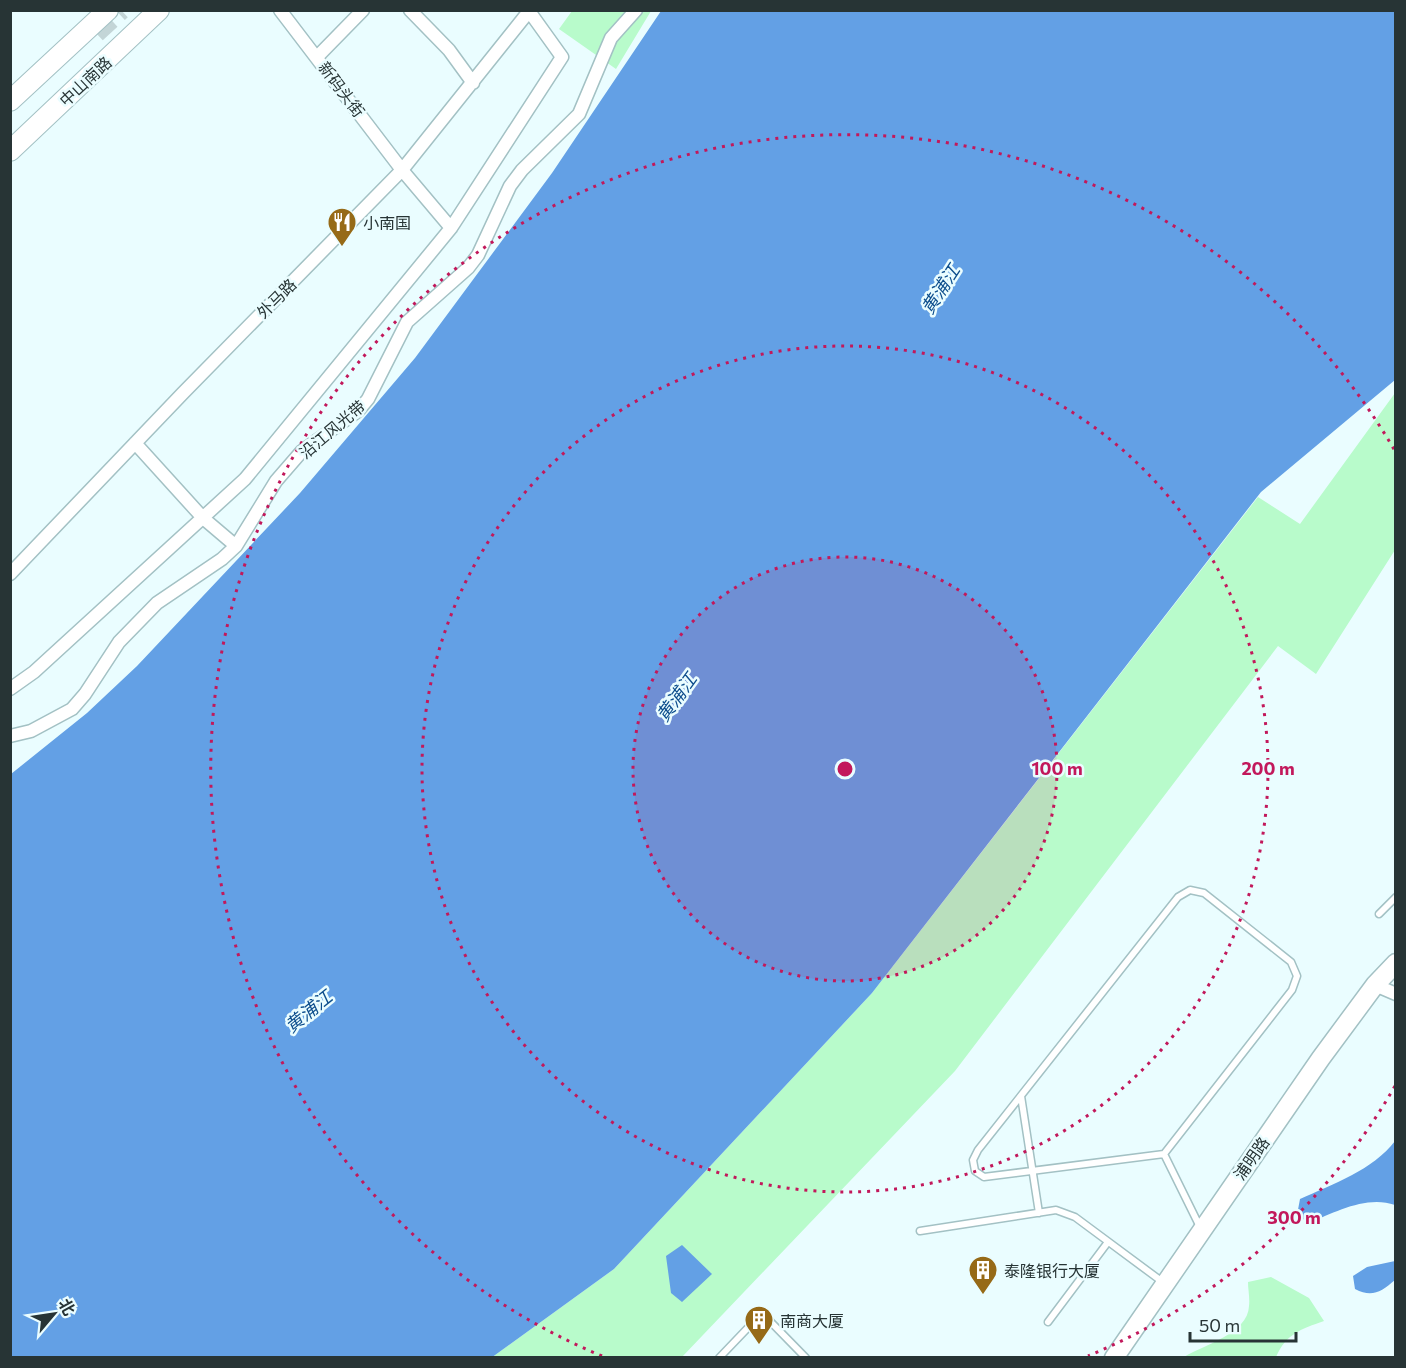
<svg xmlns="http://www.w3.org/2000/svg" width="1406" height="1368" viewBox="0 0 1406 1368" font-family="Commissioner,'Noto Sans SC',sans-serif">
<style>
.green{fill:#b8fbcb}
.water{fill:#63a0e5}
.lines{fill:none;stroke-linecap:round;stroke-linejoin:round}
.primary-tunnel{stroke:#c3d5d7;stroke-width:20;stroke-dasharray:20 10;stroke-linecap:butt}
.lane-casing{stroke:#a3c1c4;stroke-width:9}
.street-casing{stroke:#a3c1c4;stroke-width:15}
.secondary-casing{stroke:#a3c1c4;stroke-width:21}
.primary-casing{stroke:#a3c1c4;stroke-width:22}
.lane{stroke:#fff;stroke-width:6}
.street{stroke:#fff;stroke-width:12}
.secondary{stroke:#fff;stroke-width:18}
.primary{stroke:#fff;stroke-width:20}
.ring{fill:none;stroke:#c2185b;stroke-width:3;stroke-dasharray:3 6}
.labels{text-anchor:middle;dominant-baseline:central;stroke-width:5;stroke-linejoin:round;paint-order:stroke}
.street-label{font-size:16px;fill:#273435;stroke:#eafdff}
.poi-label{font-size:16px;fill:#273435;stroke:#eafdff;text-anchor:start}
.water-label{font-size:18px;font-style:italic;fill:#0d4e8d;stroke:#eafdff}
.centre{fill:#c2185b;stroke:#eafdff;stroke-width:3}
.ring-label{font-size:18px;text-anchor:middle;font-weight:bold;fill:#c2185b;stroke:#eafdff;stroke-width:5;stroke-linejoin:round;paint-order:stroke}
</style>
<rect width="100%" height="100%" fill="#eafdff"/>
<path class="green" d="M572 11H651L616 69 559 29Z
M1395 393V550L1316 674 1278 646 955 1071 682 1357 491 1358 614 1269 872 993 1258 497 1300 524Z
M1271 1277 1309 1298 1324 1321C1301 1329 1286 1334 1276 1357H1184C1203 1345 1248 1334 1249 1306 1250 1298 1248 1290 1248 1282Z"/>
<path class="water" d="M661 11H1395V380L1261 492 872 993 614 1269 491 1358 11 1357V774L87 713 137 666 300 493 415 358 552 173Z
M1395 1141V1205C1367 1195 1335 1212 1309 1223L1297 1215 1300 1199C1333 1184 1373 1170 1395 1141Z
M682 1245 712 1274 682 1302 671 1293 666 1256Z
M1395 1261V1280C1381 1292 1372 1298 1355 1289L1353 1276 1367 1267Z"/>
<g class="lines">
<path class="primary-tunnel" d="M96 33 121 10"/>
<g class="lane-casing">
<path id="lane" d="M1379 914 1396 897
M1021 1096 1039 1213
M1164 1154 1292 990 1297 976 1291 962 1204 893 1190 890 1178 897 978 1150 973 1160 975 1171 984 1177 1164 1154 1200 1227
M920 1231 1056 1210 1075 1217 1164 1283
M1048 1322 1108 1242
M719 1358 762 1313 806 1358"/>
</g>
<g class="street-casing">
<path id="street" d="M280 10 402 170 451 228
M410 10 449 50 473 83
M318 56 363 10
M135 443 203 518 236 546
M10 574 183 393 402 170 530 10
M10 689 34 672 245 479 451 228 562 57 529 11
M10 736 31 731 72 709 85 694 119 642 157 603 222 559 236 546 276 481 302 451 358 411 368 399 407 322 468 268 478 255 510 186 522 170 579 114 611 38 636 10
M1375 985 1396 994"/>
</g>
<g class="secondary-casing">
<path id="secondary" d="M1114 1358 1321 1058 1375 985 1396 963"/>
</g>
<g class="primary-casing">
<path id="primary" d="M10 101 108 10
M10 151 159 10"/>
</g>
<use href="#lane" class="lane"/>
<use href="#street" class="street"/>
<use href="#secondary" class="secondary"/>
<use href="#primary" class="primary"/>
</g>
<circle cx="845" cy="769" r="212" fill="#c2185b" fill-opacity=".12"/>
<g class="ring">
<circle cx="845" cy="769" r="212"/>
<circle cx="845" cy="769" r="423"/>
<path d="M1395 1086A635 635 0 0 1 1088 1356M602 1356A635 635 0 1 1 1395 451"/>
</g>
<defs>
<g id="restaurant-pin" transform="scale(1.5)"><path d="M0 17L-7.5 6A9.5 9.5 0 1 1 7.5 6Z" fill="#966a17" stroke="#eafdff"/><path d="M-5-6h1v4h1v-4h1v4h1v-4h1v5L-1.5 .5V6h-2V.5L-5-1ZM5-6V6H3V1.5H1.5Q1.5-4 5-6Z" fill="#fff"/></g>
<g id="building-pin" transform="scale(1.5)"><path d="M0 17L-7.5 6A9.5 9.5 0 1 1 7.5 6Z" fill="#966a17" stroke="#eafdff"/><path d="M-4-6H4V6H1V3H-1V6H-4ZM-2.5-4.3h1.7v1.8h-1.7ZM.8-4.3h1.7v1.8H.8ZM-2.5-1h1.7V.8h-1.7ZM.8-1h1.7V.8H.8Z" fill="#fff"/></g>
</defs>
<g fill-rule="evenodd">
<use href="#restaurant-pin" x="342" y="222"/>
<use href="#building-pin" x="983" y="1270"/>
<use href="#building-pin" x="759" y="1320"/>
</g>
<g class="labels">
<g class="street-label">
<text transform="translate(85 81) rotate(-43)">中山南路</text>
<text transform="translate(342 89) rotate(53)">新码头街</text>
<text transform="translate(276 298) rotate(-45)">外马路</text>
<text transform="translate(332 429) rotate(-40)">沿江风光带</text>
<text transform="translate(1251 1158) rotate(-55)">浦明路</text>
</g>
<g class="poi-label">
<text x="363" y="222">小南国</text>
<text x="1004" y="1270">泰隆银行大厦</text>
<text x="780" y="1320">南商大厦</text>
</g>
<g class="water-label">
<text transform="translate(940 289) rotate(-57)">黄浦江</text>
<text transform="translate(676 697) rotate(-54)">黄浦江</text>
<text transform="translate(308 1011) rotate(-39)">黄浦江</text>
</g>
</g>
<circle cx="845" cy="769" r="9" class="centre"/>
<g class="ring-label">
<text x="1057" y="775">100 m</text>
<text x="1268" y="775">200 m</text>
<text x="1294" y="1224">300 m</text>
</g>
<rect width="1406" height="1368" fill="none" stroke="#273435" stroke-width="24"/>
<g transform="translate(54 1314) rotate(61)" stroke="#eafdff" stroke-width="4.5" paint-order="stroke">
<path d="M0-4.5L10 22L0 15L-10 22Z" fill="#273435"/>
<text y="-9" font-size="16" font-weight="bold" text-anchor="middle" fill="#273435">北</text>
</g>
<path d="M1190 1332v9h106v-9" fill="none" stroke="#273435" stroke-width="3"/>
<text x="1199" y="1332" font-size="18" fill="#273435" stroke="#eafdff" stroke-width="4.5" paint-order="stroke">50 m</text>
</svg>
